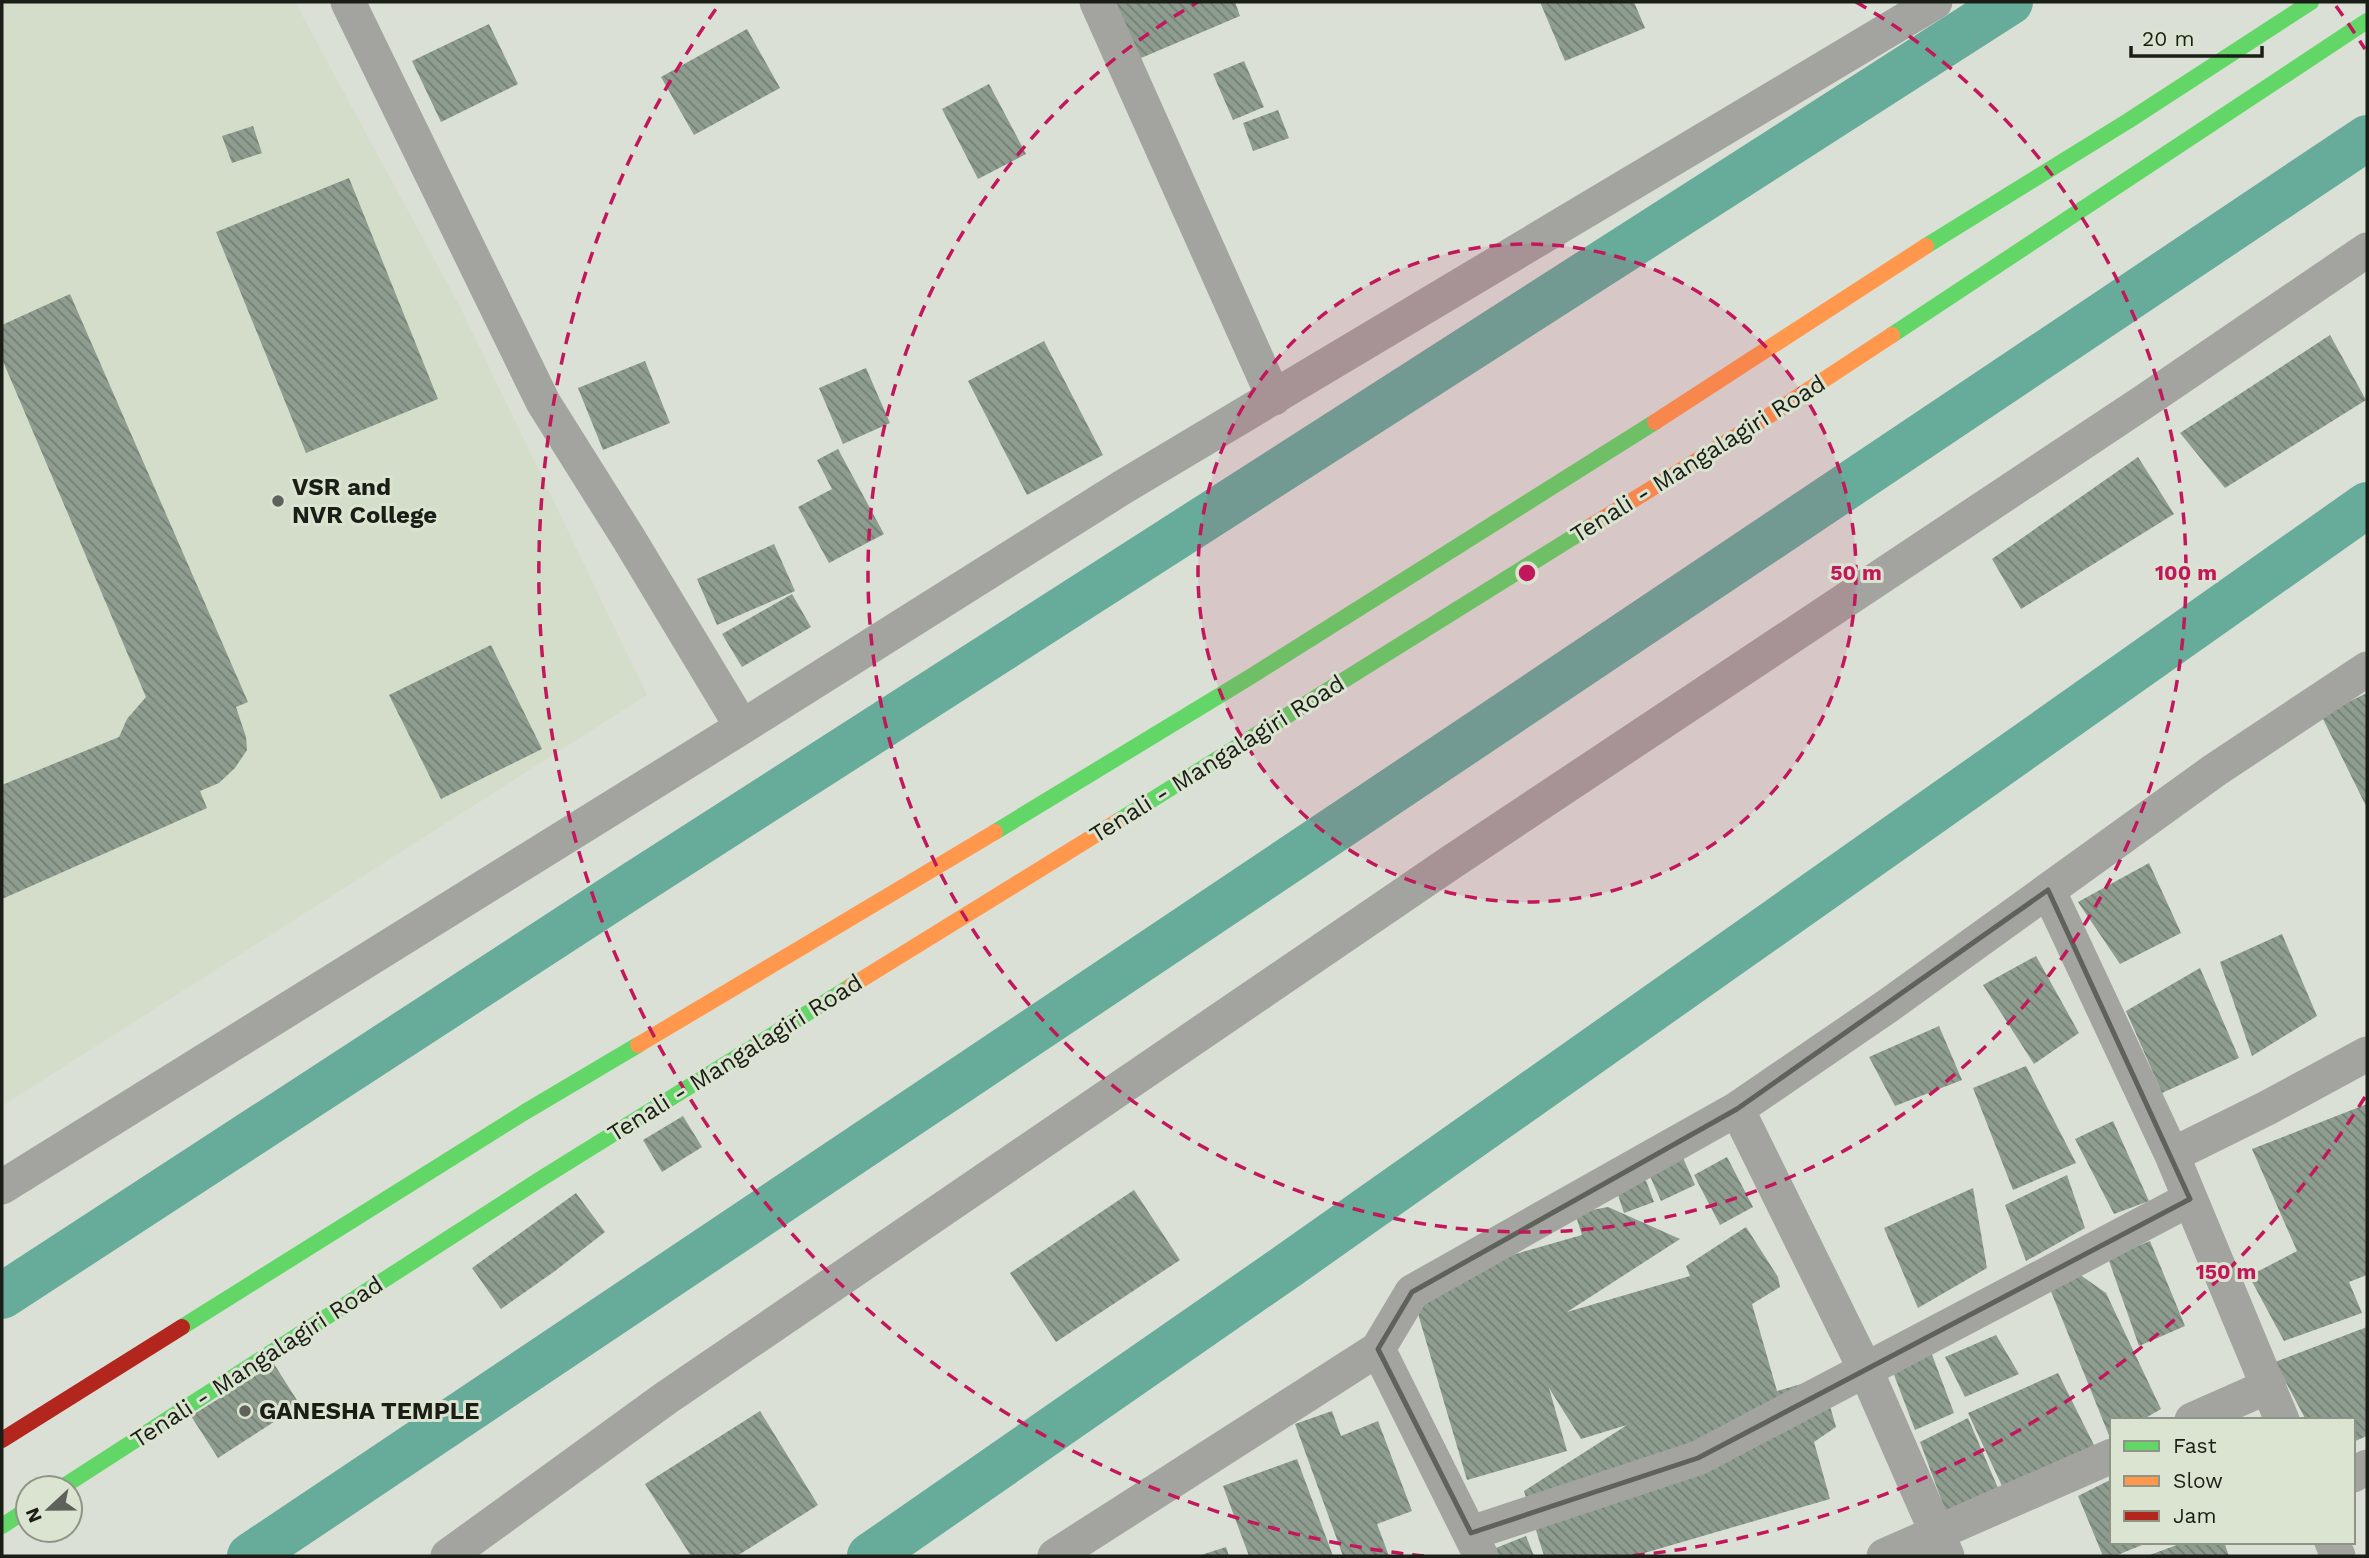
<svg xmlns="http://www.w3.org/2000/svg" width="2369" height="1558" viewBox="0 0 2369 1558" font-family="'Work Sans',sans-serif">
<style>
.built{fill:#d3ddc9}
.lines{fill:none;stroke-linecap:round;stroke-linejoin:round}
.canal{stroke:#67ac9a;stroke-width:46}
.building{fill:url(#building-back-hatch)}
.street{stroke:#a3a49f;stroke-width:35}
.fast{stroke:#63d668;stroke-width:16}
.slow{stroke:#ff974d;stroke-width:16}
.jam{stroke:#b3261e;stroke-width:16}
.marked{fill:none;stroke:#5e625a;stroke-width:5;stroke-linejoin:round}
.ring{fill:none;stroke:#c2185b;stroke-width:3.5;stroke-dasharray:12 9}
.poi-dot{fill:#5e625a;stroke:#dae4d0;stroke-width:2.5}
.labels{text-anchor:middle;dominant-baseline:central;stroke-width:6;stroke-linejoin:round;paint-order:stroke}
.street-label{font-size:24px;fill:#1b1e17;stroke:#dae4d0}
.poi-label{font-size:24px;font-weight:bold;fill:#1b1e17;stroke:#dae4d0;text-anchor:start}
.centre{fill:#c2185b;stroke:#dae4d0;stroke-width:3.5}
.ring-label{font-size:21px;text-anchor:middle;font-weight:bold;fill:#c2185b;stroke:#dae4d0;stroke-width:6;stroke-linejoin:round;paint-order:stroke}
</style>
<defs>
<pattern id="building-back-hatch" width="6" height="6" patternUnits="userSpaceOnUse" patternTransform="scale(1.75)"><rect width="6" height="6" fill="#8e9d8f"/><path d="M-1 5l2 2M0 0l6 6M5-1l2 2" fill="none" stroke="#737f74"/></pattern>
</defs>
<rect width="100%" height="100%" fill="#dae0d5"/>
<path class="built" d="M2 2H295L460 307 647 695 2 1106Z"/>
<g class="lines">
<path class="canal" d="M2 1296 633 885 2010 2
M250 1556 2367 138
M870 1556 1289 1265 2367 505"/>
</g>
<path class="building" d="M1106 2H1235L1240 16 1134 61Z
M1540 2H1634L1645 28 1565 61Z
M489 24 518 84 441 122 412 61Z
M747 29 780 88 694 135 661 77Z
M1244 61 1264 107 1233 120 1213 74Z
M989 84 1026 154 978 179 942 109Z
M1278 110 1289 138 1253 151 1243 123Z
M253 126 262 153 232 163 222 136Z
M349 178 438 399 306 453 216 232Z
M70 294 248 702 236 707 246 737 247 750 235 768 219 783 200 791 207 808 2 899V785L119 737 127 719 146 697 2 359V325Z
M2330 335 2366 400 2225 488 2180 433Z
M1044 341 1103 455 1027 495 968 381Z
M645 361 670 423 603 450 578 388Z
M866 368 890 423 843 444 819 388Z
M838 449 884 534 829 563 798 507 832 489 817 460Z
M2138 457 2174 514 2021 609 1992 559Z
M774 544 795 591 717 625 697 579Z
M792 594 811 627 742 667 722 634Z
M491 645 542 749 441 799 389 695Z
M2367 693V808L2321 715Z
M2149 863 2181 933 2120 964 2078 902Z
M2282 934 2317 1016 2252 1056 2220 962Z
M2036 956 2079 1033 2034 1064 1983 985Z
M2200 968 2239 1058 2162 1093 2126 1011Z
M1939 1026 1962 1080 1895 1106 1869 1057Z
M2026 1066 2076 1163 2013 1190 1973 1088Z
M2367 1104V1275L2349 1282 2362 1313 2284 1341 2249 1276 2297 1251 2252 1149Z
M683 1116 702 1147 662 1172 643 1140Z
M2113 1121 2149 1201 2114 1214 2075 1139Z
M1680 1151 1695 1185 1661 1201 1646 1167Z
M1727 1157 1753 1207 1720 1225 1694 1175Z
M2067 1175 2085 1228 2026 1261 2005 1205Z
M1645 1178 1654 1202 1624 1213 1616 1189Z
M1973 1188 1987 1268 1918 1308 1884 1228Z
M1134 1190 1180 1260 1056 1342 1010 1273Z
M576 1193 605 1232 555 1271 501 1309 472 1268Z
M1608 1207 1680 1239 1567 1312 1690 1276 1686 1266 1746 1227 1778 1277 1780 1287 1752 1304 1777 1391 1822 1378 1836 1427 1814 1442 1830 1499 1634 1556H1544L1524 1491 1627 1425 1581 1439 1549 1388 1567 1451 1467 1480 1416 1307 1484 1263 1582 1235 1575 1213Z
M2150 1241 2185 1326 2139 1346 2108 1258Z
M2076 1272 2106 1293 2161 1409 2142 1420H2112V1437L2110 1438 2048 1284Z
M2367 1327V1436L2353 1442V1420H2306L2275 1362Z
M1996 1335 2019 1374 1965 1397 1945 1357Z
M1931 1352 1954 1413 1915 1430 1893 1372Z
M274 1364 300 1405 218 1458 191 1416Z
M2058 1373 2096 1449 2002 1486 1968 1413Z
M760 1411 818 1505 737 1556H691L645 1484Z
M1332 1411 1341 1436 1378 1421 1412 1511 1377 1524 1389 1556H1343L1295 1424Z
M1968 1418 2001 1495 1947 1515 1920 1442Z
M1297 1459 1333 1556H1249L1223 1486Z
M2112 1479V1542H2141L2142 1545 2115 1556H2103L2078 1496Z
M1526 1536 1534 1556H1488L1486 1552Z
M2185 1542H2224L2229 1556H2147Z
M1226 1547 1229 1556H1198Z"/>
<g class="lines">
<path class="street" d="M348 2 543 402 629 539 742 727
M1097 2 1274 398
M2048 890 2172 1155 2282 1420
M1737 1109 1866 1371 1947 1556
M2172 1155 2267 1108 2367 1054
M2 1187 742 727 1123 487 1935 2
M1378 1349 1481 1556
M2192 1420 2269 1386
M2353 1475 2367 1467
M1471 1533 1698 1458 2190 1199
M2332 1542 2338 1556
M448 1556 666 1398 1450 863 2145 401 2367 250
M1055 1556 1378 1349 1412 1292 1737 1109 1889 1005 2215 770 2367 669
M1884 1556 2112 1456"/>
<path class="fast" d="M1926 246 2128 121 2311 2
M1892 335 2367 21
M1118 821 1591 526
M995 832 1250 677 1655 422
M182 1327 525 1112 638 1045
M61 1488 539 1180 851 986
M2 1526 28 1509"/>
<path class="slow" d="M1655 422 1926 246
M1591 526 1764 419 1892 335
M851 986 1118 821
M638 1045 995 832"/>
<path class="jam" d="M2 1440 182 1327"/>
</g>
<path class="marked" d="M2048 890 2190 1199 1698 1458 1471 1533 1378 1349 1412 1292 1737 1109Z"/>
<circle cx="1527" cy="573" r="329" fill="#c2185b" fill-opacity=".12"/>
<g class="ring">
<circle cx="1527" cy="573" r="329"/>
<path d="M1856 2A659 659 0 1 1 1198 2"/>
<path d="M2365 1097A988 988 0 0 1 1630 1556M1424 1556A988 988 0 0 1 718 6M2336 6A988 988 0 0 1 2365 49"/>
</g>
<g class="poi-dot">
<circle cx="278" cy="501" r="7"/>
<circle cx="245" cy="1411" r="7"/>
</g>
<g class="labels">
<g class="street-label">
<text transform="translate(1698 459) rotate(-32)">Tenali - Mangalagiri Road</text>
<text transform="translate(1217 759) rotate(-32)">Tenali - Mangalagiri Road</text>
<text transform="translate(735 1058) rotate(-32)">Tenali - Mangalagiri Road</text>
<text transform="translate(257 1362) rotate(-33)">Tenali - Mangalagiri Road</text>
</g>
<g class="poi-label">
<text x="292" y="487">VSR and<tspan x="292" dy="28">NVR College</tspan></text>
<text x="259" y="1411">GANESHA TEMPLE</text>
</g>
</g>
<circle cx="1527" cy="573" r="10" class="centre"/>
<g class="ring-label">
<text x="1856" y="580">50 m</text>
<text x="2186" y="580">100 m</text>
<text x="2226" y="1279">150 m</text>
</g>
<rect width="2369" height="1558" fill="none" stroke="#1b1e17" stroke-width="7"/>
<rect x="2110" y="1418" width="245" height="126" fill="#dae4d0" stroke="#8e9586" stroke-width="2"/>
<rect x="2124" y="1441" width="35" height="10" fill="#63d668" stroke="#8e9586" stroke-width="2"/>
<text x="2173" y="1453" font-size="21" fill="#1b1e17">Fast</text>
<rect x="2124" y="1476" width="35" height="10" fill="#ff974d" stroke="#8e9586" stroke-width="2"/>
<text x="2173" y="1488" font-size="21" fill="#1b1e17">Slow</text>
<rect x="2124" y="1511" width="35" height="10" fill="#b3261e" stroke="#8e9586" stroke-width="2"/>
<text x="2173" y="1523" font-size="21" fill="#1b1e17">Jam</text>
<g transform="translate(49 1509) rotate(248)"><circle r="33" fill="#dae4d0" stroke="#8e9586" stroke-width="2"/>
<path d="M0-5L12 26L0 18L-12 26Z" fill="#5e625a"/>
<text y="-10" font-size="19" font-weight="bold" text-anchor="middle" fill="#1b1e17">N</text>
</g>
<path d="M2131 46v10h131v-10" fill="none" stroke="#1b1e17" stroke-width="3.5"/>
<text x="2142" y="46" font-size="21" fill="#1b1e17" stroke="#dae4d0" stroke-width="5" paint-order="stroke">20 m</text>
</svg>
